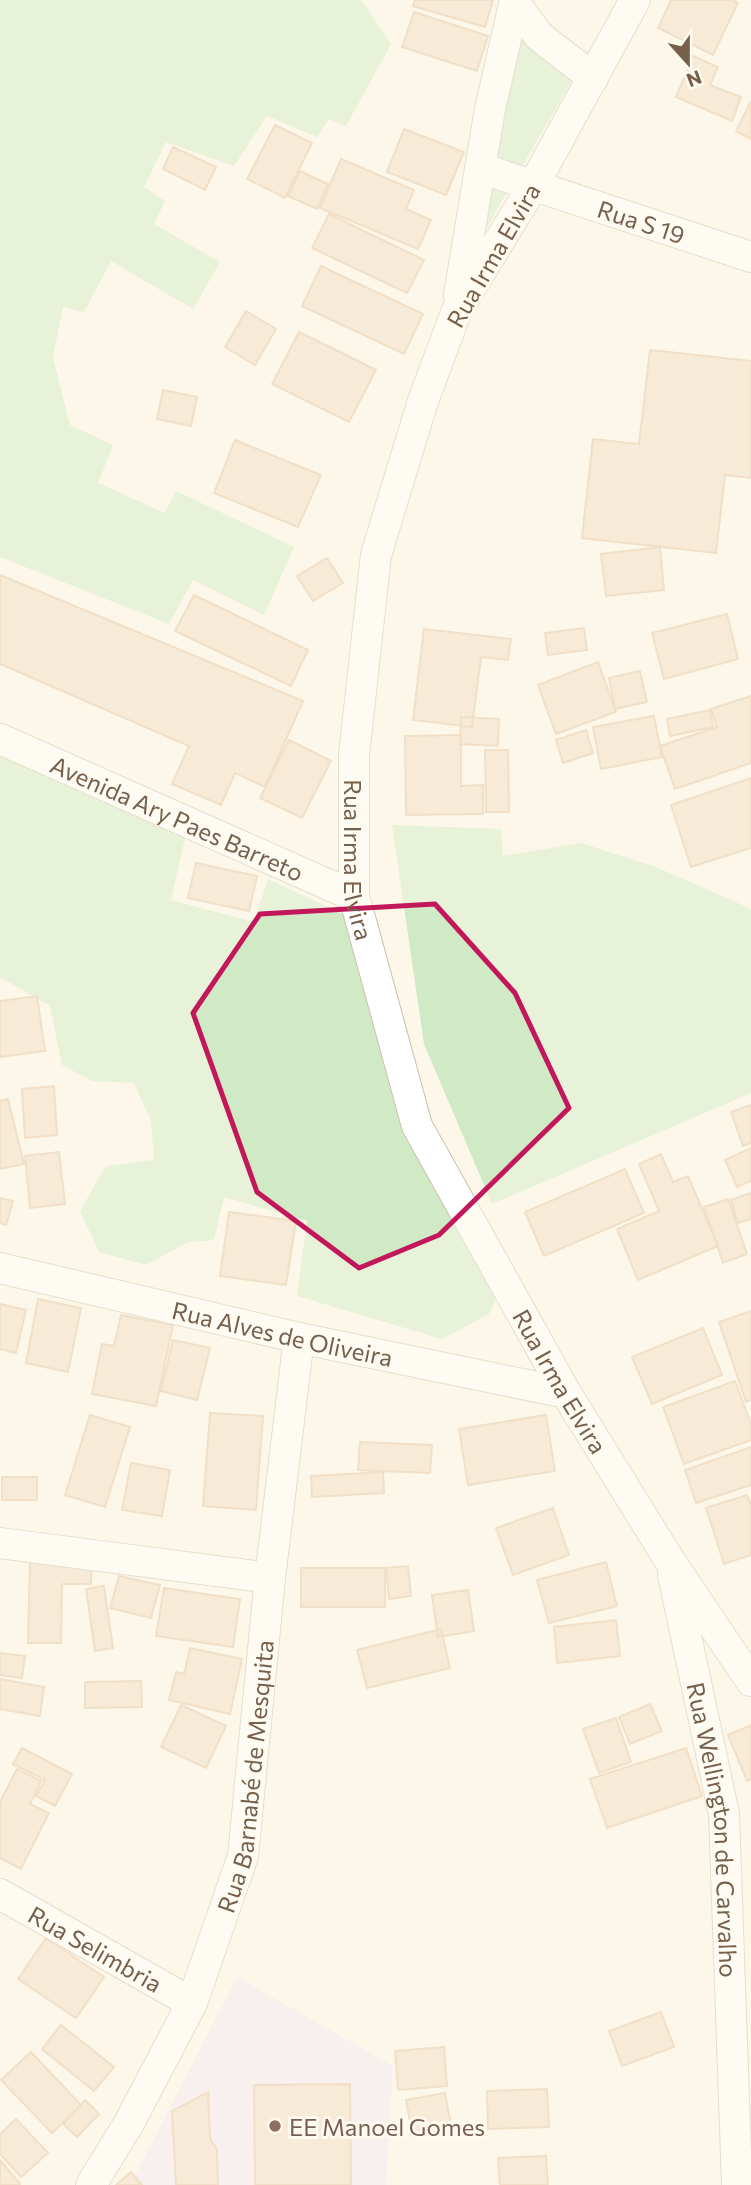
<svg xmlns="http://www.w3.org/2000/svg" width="751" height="2185" viewBox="0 0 751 2185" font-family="Commissioner,sans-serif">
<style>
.education{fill:#f4e4f9}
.green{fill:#d1eac6}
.building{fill:#f1d9c0;stroke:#e4c2a1;stroke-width:2}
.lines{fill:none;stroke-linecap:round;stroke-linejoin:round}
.street-casing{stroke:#cebfae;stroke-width:32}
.street{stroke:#fff;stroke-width:30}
.marked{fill:none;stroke:#c2185b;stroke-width:5;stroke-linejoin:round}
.education-dot{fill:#8d6e63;stroke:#fffaee;stroke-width:2.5}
.labels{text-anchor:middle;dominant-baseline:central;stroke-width:6;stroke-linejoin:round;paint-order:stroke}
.street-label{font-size:24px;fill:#76604c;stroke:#fffaee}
.education-label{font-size:24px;fill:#785e54;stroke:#fffaee;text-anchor:start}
</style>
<rect width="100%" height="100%" fill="#fcf7e8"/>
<path class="education" d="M237 1977 393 2066 386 2185H130Z"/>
<path class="green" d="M0 0H361L391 44 346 126 329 119 317 137 267 116 234 166 166 142 144 187 165 201 154 224 220 262 193 309 111 261 84 312 63 307 53 357 70 425 113 445 98 483 165 513 176 491 294 547 264 615 193 580 169 624 0 557Z
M527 39 571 74 570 84 476 246 515 41Z
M0 752 185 838 171 900 254 922 268 879 345 915 406 1136 498 1294 489 1314 442 1339 297 1296 307 1221 224 1197 214 1240 188 1242 146 1265 99 1252 80 1211 106 1166 154 1160 151 1121 134 1083 92 1081 62 1065 50 1006 0 977Z
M392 825 501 829 503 856 581 843 656 867 751 909V1093L492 1204 424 1044Z"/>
<path class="building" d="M415 0H493L485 27 413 6Z
M671 0H732L738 3 713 55 658 28Z
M414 12 488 36 477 71 402 47Z
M693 56 718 67 710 85 741 97 732 121 676 97Z
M751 101V139L736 131Z
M275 125 312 143 285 198 247 179Z
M404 129 464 152 446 195 387 172Z
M173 147 216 167 205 190 163 169Z
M341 159 414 190 406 209 431 220 418 249 320 208Z
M300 171 328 184 317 209 288 196Z
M329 214 424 260 407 293 312 248Z
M321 266 423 314 404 354 302 306Z
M246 311 276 329 255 365 225 347Z
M299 332 376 370 349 422 272 384Z
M650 350 751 361V478L725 475 716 553 582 538 593 439 639 444Z
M163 390 197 397 191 426 157 419Z
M235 440 321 475 298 527 214 493Z
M660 547 664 590 606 596 601 554Z
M327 558 343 583 313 601 297 576Z
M0 575 303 701 265 787 235 773 221 805 172 784 189 746 0 664Z
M194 595 308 650 291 686 175 631Z
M727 614 738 659 664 679 652 633Z
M584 628 587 650 548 655 545 633Z
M424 629 511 639 508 660 481 657 472 727 413 720Z
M598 662 616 712 556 734 538 685Z
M640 671 647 702 615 709 609 678Z
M751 696V763L675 789 660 746 717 727 711 709Z
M710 710 713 727 670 736 667 719Z
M654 716 662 757 601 769 593 727Z
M461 717 499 719 498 746 460 744Z
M586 730 593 753 563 763 556 740Z
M461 735V786L483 785V814L406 815 405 736Z
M289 740 331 761 302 818 260 798Z
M485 750H508L509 812H486Z
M751 778V848L691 867 671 805Z
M196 863 257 876 249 911 188 898Z
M37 996 45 1051 0 1057V1001Z
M54 1086 57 1135 25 1138 22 1089Z
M8 1099 24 1164 0 1169V1101Z
M751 1105V1143L743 1146 731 1112Z
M751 1148V1181L737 1187 725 1160Z
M59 1152 65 1204 30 1208 25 1156Z
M661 1154 673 1182 688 1176 718 1246 638 1280 617 1229 659 1211 639 1164Z
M625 1169 644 1213 544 1256 525 1212Z
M751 1193V1219L738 1223 731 1200Z
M0 1198 13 1201 6 1225 0 1223Z
M728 1199 747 1254 723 1263 704 1207Z
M229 1212 296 1221 286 1285 220 1276Z
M38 1299 81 1308 68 1372 26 1363Z
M0 1304 26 1310 16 1353 0 1349Z
M751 1311V1400L746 1402 719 1322Z
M121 1315 173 1325 156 1406 92 1394 102 1344 114 1346Z
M703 1328 722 1375 652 1404 632 1357Z
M173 1340 210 1348 197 1400 161 1391Z
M735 1381 751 1424V1440L684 1464 663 1407Z
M210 1413 263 1416 256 1510 203 1506Z
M90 1415 130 1427 105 1507 65 1495Z
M546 1415 555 1471 468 1485 459 1429Z
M360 1442 432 1445 430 1473 358 1470Z
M751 1447V1485L696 1503 685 1470Z
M131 1463 170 1470 162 1516 122 1510Z
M383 1472 384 1493 312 1497 311 1476Z
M2 1477H37V1500H2Z
M747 1495 751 1506V1555L724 1564 706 1508Z
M553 1508 569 1555 513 1575 496 1528Z
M30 1560 92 1561 91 1584H62L61 1643H28Z
M606 1562 617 1606 549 1623 537 1580Z
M408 1566 411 1596 389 1599 386 1568Z
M301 1568H385V1607H301Z
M119 1576 160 1585 151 1618 110 1608Z
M104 1586 113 1648 95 1651 86 1589Z
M164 1588 240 1599 233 1647 156 1636Z
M468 1590 474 1631 438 1637 432 1595Z
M616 1620 620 1656 557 1663 554 1627Z
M441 1629 450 1668 367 1688 357 1650Z
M190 1648 242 1659 230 1714 169 1700 176 1672 184 1674Z
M0 1653 25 1656 22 1678 0 1675Z
M0 1679 44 1687 40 1716 0 1709Z
M141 1681 142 1707 85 1708V1682Z
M650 1704 662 1731 630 1744 619 1717Z
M181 1705 226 1726 206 1768 161 1747Z
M616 1718 631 1762 599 1773 583 1729Z
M751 1725V1779L747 1781 728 1735Z
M22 1748 72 1774 55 1806 36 1796 45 1780 13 1764Z
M686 1748 702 1796 607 1828 590 1779Z
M17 1769 41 1781 30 1804 49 1813 21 1869 0 1858V1802Z
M46 1938 104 1977 76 2018 18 1979Z
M661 2012 674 2047 622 2066 609 2031Z
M61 2025 114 2067 94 2091 42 2049Z
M444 2047 447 2086 398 2090 395 2051Z
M31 2052 81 2105 52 2133 1 2080Z
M350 2084 351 2185H255L254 2085Z
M547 2089 549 2127 488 2129 487 2091Z
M208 2092 210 2138 217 2150 218 2185H176L172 2111Z
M445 2093 451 2125 412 2132 406 2100Z
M85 2100 99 2114 77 2137 63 2124Z
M16 2119 48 2153 21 2177 0 2154V2134Z
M546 2156 548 2185H500L498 2158Z
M0 2160 20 2184 19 2185H0Z
M131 2172 142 2185H116Z"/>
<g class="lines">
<g class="street-casing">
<g id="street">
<path id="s1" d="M635 0 533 186 457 310 423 401 376 555 354 755V896L417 1126 566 1393 670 1561 751 1681"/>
<path d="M514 2 539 36 593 78"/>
<path id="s2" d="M480 168 751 257"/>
<path d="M459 295 490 109 515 0"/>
<path id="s3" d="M0 739 354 896"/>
<path id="s4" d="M0 1268 299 1338 566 1393"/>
<path d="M0 1543 270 1578"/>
<path id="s5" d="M673 1575 724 1814 737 2185"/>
<path id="s6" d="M0 1894 192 2003"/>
<path id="s7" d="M91 2185 129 2123 192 2003 243 1856 270 1578 299 1338"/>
</g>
</g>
<use href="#street" class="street"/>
</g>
<path d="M0 0H751V2185H0ZM435 904 515 993 569 1108 439 1235 359 1268 257 1192 193 1013 260 914Z" fill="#fcf7e8" fill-opacity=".55" fill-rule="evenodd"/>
<path class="marked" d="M435 904 515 993 569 1108 439 1235 359 1268 257 1192 193 1013 260 914Z"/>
<circle class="education-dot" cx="275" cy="2126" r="7"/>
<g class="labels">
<g class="street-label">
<text stroke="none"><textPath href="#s2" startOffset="170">Rua S 19</textPath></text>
<text transform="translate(493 255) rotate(-60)">Rua Irma Elvira</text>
<text stroke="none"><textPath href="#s3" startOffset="194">Avenida Ary Paes Barreto</textPath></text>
<text stroke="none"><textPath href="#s1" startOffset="922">Rua Irma Elvira</textPath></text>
<text stroke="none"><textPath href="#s4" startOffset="290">Rua Alves de Oliveira</textPath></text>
<text stroke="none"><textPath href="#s1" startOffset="1489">Rua Irma Elvira</textPath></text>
<text stroke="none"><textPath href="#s7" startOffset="443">Rua Barnabé de Mesquita</textPath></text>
<text stroke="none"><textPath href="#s5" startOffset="259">Rua Wellington de Carvalho</textPath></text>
<text stroke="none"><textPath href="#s6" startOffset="110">Rua Selimbria</textPath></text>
</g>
<g class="education-label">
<text x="289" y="2126">EE Manoel Gomes</text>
</g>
</g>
<g transform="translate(688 63) rotate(159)" stroke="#fffaee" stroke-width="5" paint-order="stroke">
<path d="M0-5L12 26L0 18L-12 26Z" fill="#76604c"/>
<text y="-10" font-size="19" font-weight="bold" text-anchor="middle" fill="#76604c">N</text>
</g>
</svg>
